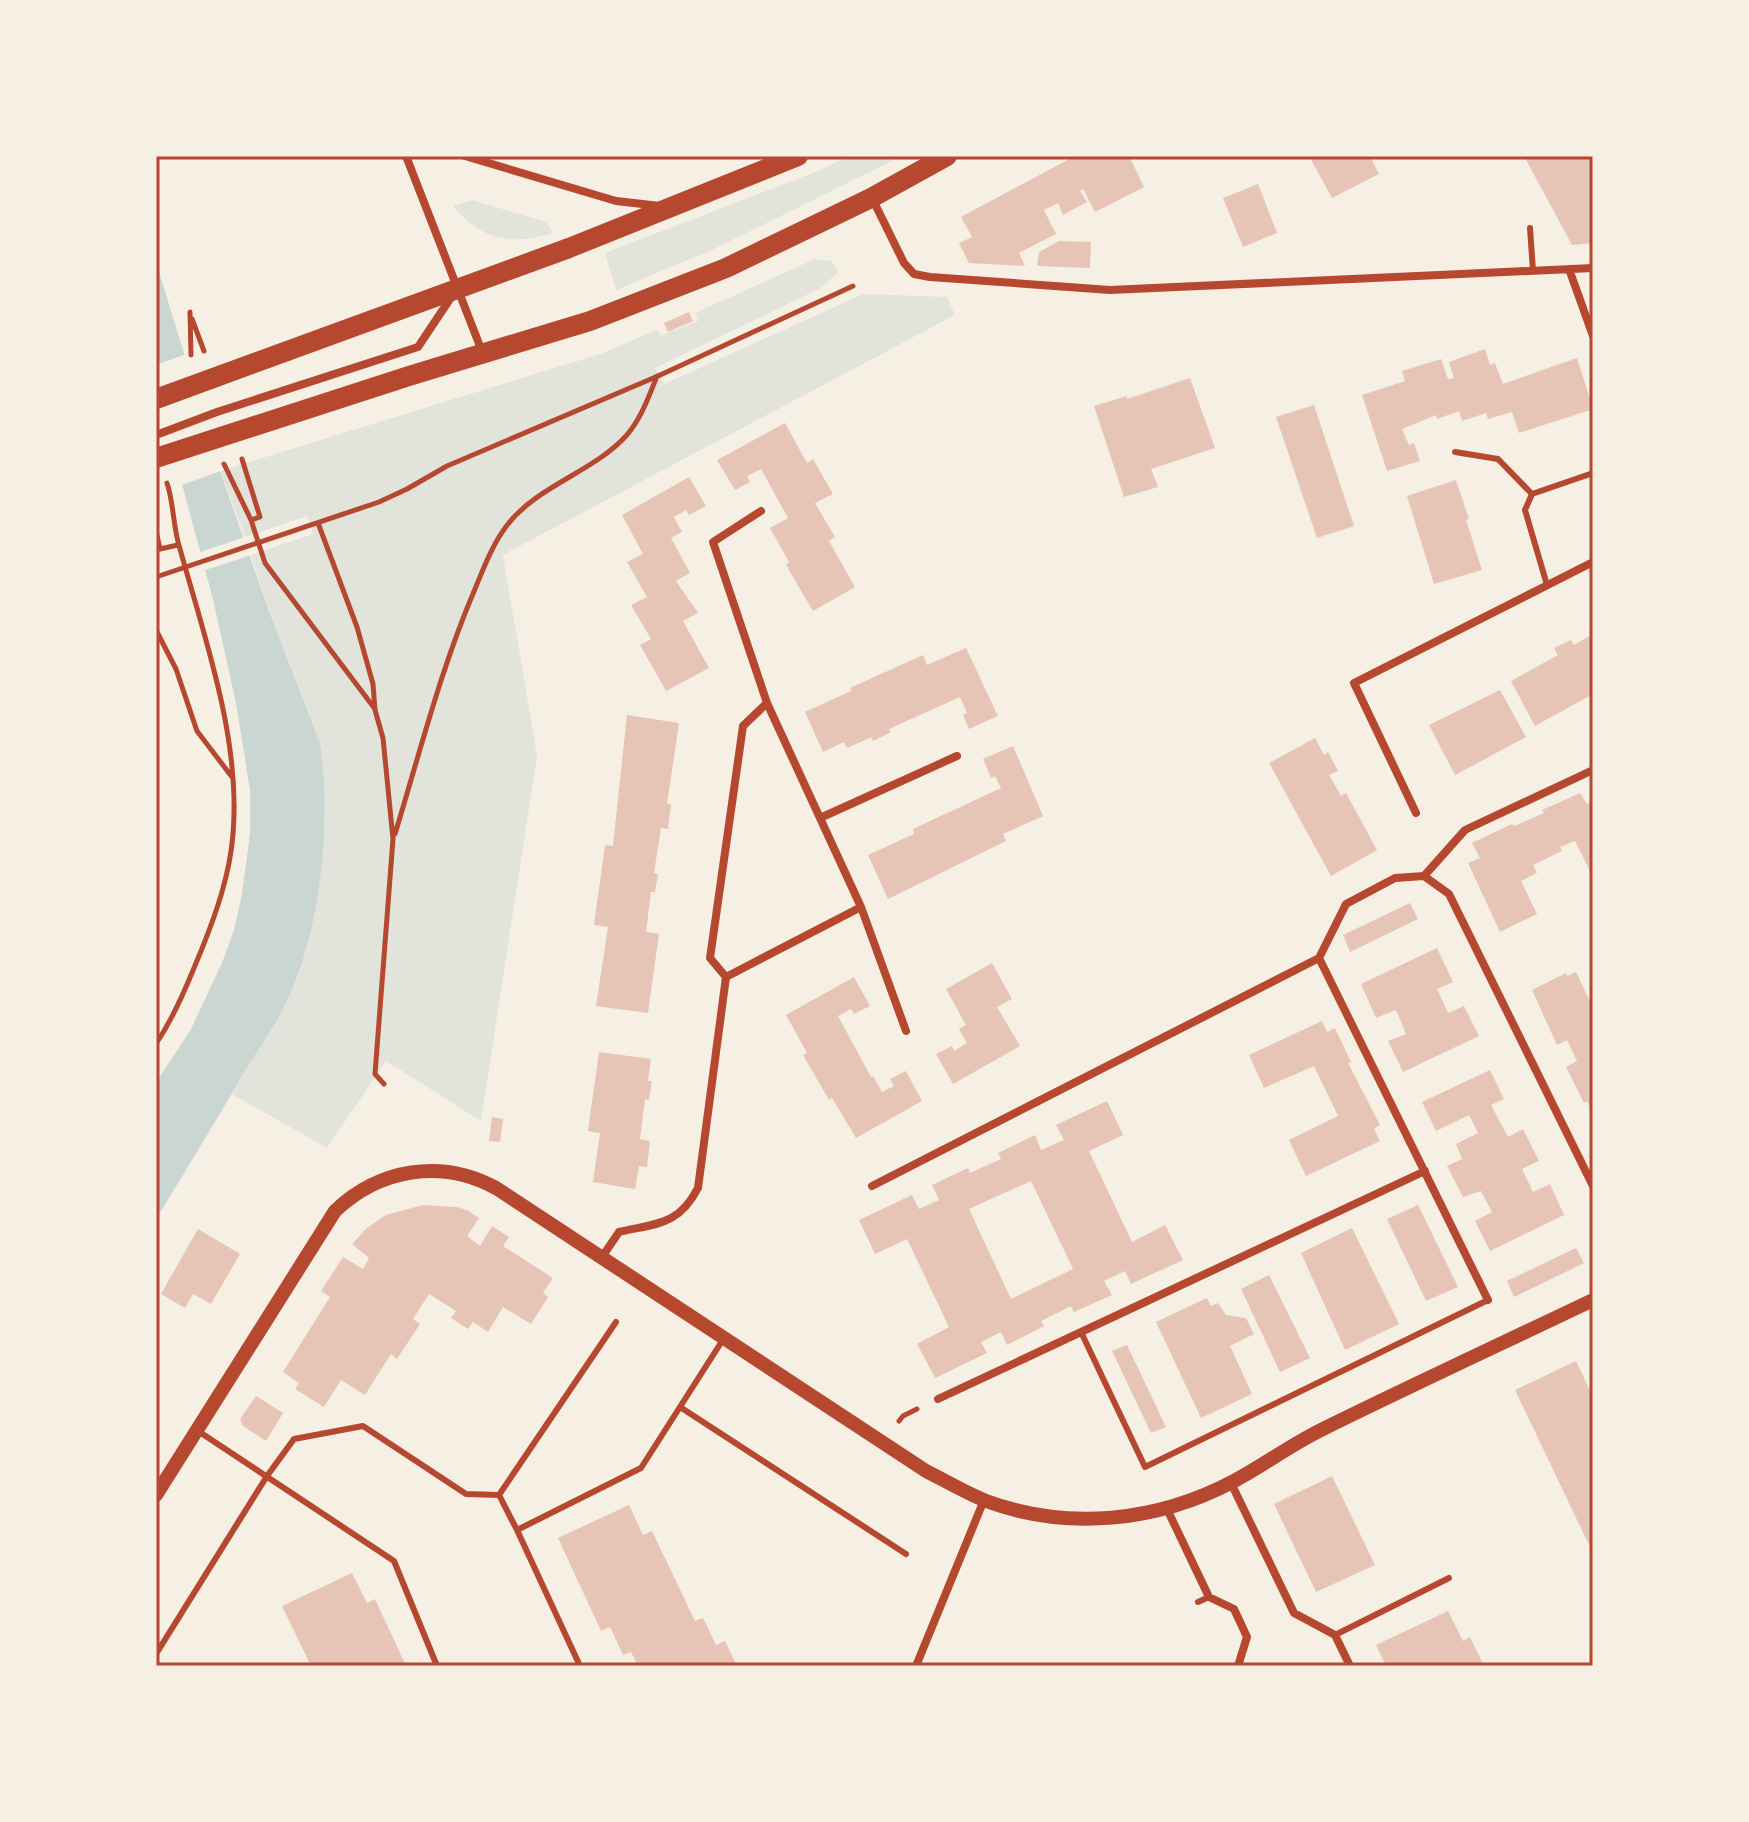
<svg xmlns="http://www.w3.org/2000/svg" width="1749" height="1822" viewBox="0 0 1749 1822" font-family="Karla,sans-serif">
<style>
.green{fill:#e2e4dc}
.water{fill:#c9d6d2}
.pier{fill:#f6efe4}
.building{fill:#e6c5b7;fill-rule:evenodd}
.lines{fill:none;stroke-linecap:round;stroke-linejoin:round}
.path{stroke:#b5482f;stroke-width:5}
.service{stroke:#b5482f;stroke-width:6}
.minor{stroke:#b5482f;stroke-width:8}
.tertiary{stroke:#b5482f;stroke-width:14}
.primary{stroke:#b5482f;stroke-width:20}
.neatline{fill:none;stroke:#b5482f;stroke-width:3}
</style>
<rect width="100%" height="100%" fill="#f6efe4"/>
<path class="green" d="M849 156H902L714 249 616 290 605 253 823 169Z
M472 200 546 222 553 233C511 246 481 240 453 206Z
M815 259 832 261 838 272 821 288 655 368 664 384 863 294 947 297 955 315 503 555 537 756 481 1121 386 1061 327 1148 232 1094 287 1002 325 826 323 765 320 743 270 614 251 555 313 534 307 516 245 537 220 471 600 354 657 330 661 336 698 321 695 313Z"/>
<path class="water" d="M156 262 220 471 270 614 320 743C332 822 321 926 288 999 277 1023 261 1045 247 1068 217 1118 187 1169 156 1219V1083L191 1029 222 963 234 930 242 895 250 833V790L236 703 213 599 182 484 156 413Z"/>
<path class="pier" d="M189 353 224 470 179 486 156 424V365Z
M248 536 255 554 202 571 197 553Z"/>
<path class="building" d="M1075 156H1129L1144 187 1095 212 1083 189 1080 191 1087 202 1063 215 1058 203 1044 210 1056 234 1019 253 1025 266 969 263 959 243 972 237 961 217Z
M1309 156H1370L1379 174 1332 198Z
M1524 156H1593V243L1572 245Z
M1258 184 1277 233 1243 247 1223 198Z
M1059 241 1091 242 1090 268 1037 266 1039 252Z
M689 312 693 321 668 332 664 323Z
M1485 349 1490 365 1495 363 1503 384 1577 358 1593 409 1519 433 1512 412 1488 419 1486 413 1462 421 1459 411 1437 419 1436 415 1402 429 1409 445 1414 443 1420 461 1387 471 1362 395 1405 381 1402 371 1441 359 1448 379 1454 378 1449 362Z
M1190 378 1215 448 1151 469 1158 487 1124 497 1094 406 1127 396V399Z
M1314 405 1354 526 1317 538 1276 417Z
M785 423 807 463 813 459 833 494 815 503 835 537 829 541 855 587 813 611 786 565 789 562 770 528 788 518 761 469 747 476 750 482 735 490 717 460Z
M689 477 706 506 689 515 686 510 674 517 682 532 671 538 690 573 676 581 698 613 683 621 709 668 666 691 640 645 651 639 631 605 647 597 627 562 643 554 622 515Z
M1456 480 1469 519 1466 520 1482 570 1434 584 1407 496Z
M1593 634V694L1535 726 1511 681 1558 655 1554 648 1571 640 1574 645Z
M966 648 998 716 969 729 963 715 967 713 960 697 889 729 891 732 873 741 872 737 847 748 844 742 823 752 805 712 851 691 850 688 923 655 927 665Z
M1500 690 1526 737 1455 775 1429 725Z
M627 715 679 723 667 804H671L668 829 661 828 654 873 658 874 655 892H651L646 932 659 934 648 1013 596 1006 608 927 594 925 605 845 613 846Z
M1315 738 1324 755 1328 752 1338 771 1329 775 1341 796 1346 793 1377 850 1331 876 1269 763Z
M1013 746 1043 816 1003 834 1006 841 888 899 868 855 914 834 913 829 1001 788 995 776 991 778 983 759Z
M1580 793 1587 804 1593 801V877L1575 841 1560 847 1562 851 1533 865 1537 873 1521 881 1537 914 1500 932 1468 863 1480 858 1472 843 1512 824 1514 826 1544 813 1542 810Z
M1410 903 1418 919 1350 952 1343 935Z
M1437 948 1453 982 1437 989 1448 1013 1464 1006 1479 1036 1403 1072 1388 1041 1406 1034 1396 1010 1376 1018 1361 984Z
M992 963 1012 999 997 1007 1020 1046 953 1084 936 1054 952 1046 954 1051 967 1043 959 1029 966 1025 946 989Z
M1576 972 1591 1004 1593 1003V1114L1587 1101 1584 1103 1566 1067 1577 1061 1567 1040 1557 1045 1532 990 1566 973 1567 976Z
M854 977 870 1006 854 1014 851 1009 838 1016 871 1077 873 1076 882 1092 894 1086 890 1079 906 1071 922 1101 856 1138 832 1098 829 1100 803 1055 807 1053 786 1015Z
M1322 1021 1327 1032 1335 1028 1351 1062 1348 1063 1380 1125 1374 1129 1380 1141 1306 1176 1289 1140 1338 1116 1314 1066 1264 1088 1249 1055Z
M599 1052 651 1059 648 1081H652L649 1100 645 1099 640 1139 650 1141 647 1167 639 1166 635 1189 593 1182 600 1133 588 1131Z
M1490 1070 1504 1099 1491 1105 1508 1137 1523 1129 1539 1161 1522 1169 1533 1192 1550 1184 1564 1215 1490 1251 1475 1221 1492 1212 1481 1191 1463 1197 1447 1166 1462 1159 1456 1144 1478 1133 1469 1115 1436 1131 1422 1102Z
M1107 1101 1123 1135 1089 1151 1132 1242 1165 1225 1183 1260 1131 1284 1125 1271 1104 1281 1112 1295 1074 1312 1071 1306 1041 1321 1044 1326 1007 1345 1001 1332 981 1342 987 1353 935 1378 917 1344 949 1327 907 1239 875 1254 859 1220 912 1195 919 1209 939 1200 932 1185 968 1168 970 1173 1001 1159 998 1153 1035 1135 1041 1150 1064 1140 1056 1125ZM1031 1181 1073 1269 1011 1299 969 1209Z
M492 1117 503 1119 500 1142 489 1141Z
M423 1205 456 1207 467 1210 479 1218 467 1236 480 1246 492 1226 509 1237 503 1246 553 1278 543 1293 548 1297 531 1324 503 1307 488 1332 473 1322 468 1329 451 1318 456 1311 429 1294 413 1319 420 1324 397 1359 391 1354 365 1395 341 1380 324 1407 295 1389 299 1383 283 1372 330 1297 321 1291 343 1257 363 1269 369 1258 352 1244 367 1228 386 1215Z
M1418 1205 1458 1287 1426 1301 1387 1219Z
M1352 1228 1399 1324 1345 1350 1301 1253Z
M198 1229 240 1254 211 1304 193 1294 185 1308 161 1294Z
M1576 1248 1584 1263 1514 1297 1507 1281Z
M1269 1275 1310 1358 1280 1372 1241 1289Z
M1207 1298 1211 1306 1218 1303 1226 1315 1246 1318 1254 1334 1230 1346 1252 1394 1201 1418 1156 1322Z
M1127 1345 1166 1427 1151 1433 1112 1351Z
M1576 1361 1593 1397V1543L1589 1545 1515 1390Z
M256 1396 283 1413 266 1441 243 1426 240 1419Z
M1332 1476 1375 1565 1316 1592 1274 1504Z
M629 1505 643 1535 652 1531 695 1621 703 1618 716 1645 725 1641 737 1666H638L631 1652 623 1655 610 1627 601 1631 558 1538Z
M352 1573 367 1603 375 1599 406 1666H311L282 1606Z
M1448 1611 1463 1641 1470 1637 1484 1666H1386L1376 1645Z"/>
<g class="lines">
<path class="path" d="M190 312 191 355
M192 319 204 351
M242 459 260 517 251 520
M224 464 251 520 265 563 375 709
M318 523 357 627 373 684 375 710 383 738 393 839 375 1074 384 1084
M156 531 160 549 178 545
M156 577 379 502 407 489 447 466 658 376 853 286
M156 630 176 669 197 731 232 777
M395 834C420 752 441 668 475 589 484 567 493 543 508 524 539 485 593 472 626 436 641 419 649 396 657 376
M156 1044C175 1015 188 983 201 951 216 914 230 874 233 834 241 740 205 639 180 549 173 528 174 504 167 483
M899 1421 903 1416 917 1409"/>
<path class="service" d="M1530 228 1533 271
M1455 452 1498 459 1532 494
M1547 585 1525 510 1532 494 1593 473
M1081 1332 1145 1467 1488 1300
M680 1407 906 1554
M198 1431 394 1561 437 1666
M517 1530 499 1495 616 1322
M1198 1602 1209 1597
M1335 1635 1449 1578
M156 1654 267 1476 294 1439 363 1426 466 1494 499 1495
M580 1666 517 1530 641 1468 724 1338"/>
<path class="minor" d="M406 156 483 354
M465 156 616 201 660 206
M872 198 904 263 914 274 930 277 1110 290 1593 268
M1569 269 1593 336
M156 435 217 412 418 347 452 296
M761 511 713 542 767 703 861 907 906 1031
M1416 813 1354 683 1593 562
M820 818 957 756
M1424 876 1465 830 1593 770
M1319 958 1346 904 1395 878 1424 876 1449 894 1593 1186
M1319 958 1488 1300
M726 977 710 958 743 726 767 703
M872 1186 1319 958
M602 1257 619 1232C657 1223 678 1226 698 1188L726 977 861 907
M938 1399 1425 1171
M1231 1483 1294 1613 1335 1635 1350 1666
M1167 1509 1209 1597 1234 1609 1247 1637 1238 1666
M916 1666 984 1500"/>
<path class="tertiary" d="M156 1495 335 1211C379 1169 441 1158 496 1188L926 1471C946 1481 966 1493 986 1501 1068 1531 1157 1522 1234 1481 1264 1465 1292 1444 1323 1429 1412 1385 1503 1343 1593 1300"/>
<path class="primary" d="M156 399 569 248 798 156
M156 458 409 376 590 321 726 268 871 198 947 156"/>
</g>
<rect width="1749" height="1822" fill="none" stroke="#f6efe4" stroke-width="316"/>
<rect x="158" y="158" width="1433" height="1506" class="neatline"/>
</svg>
